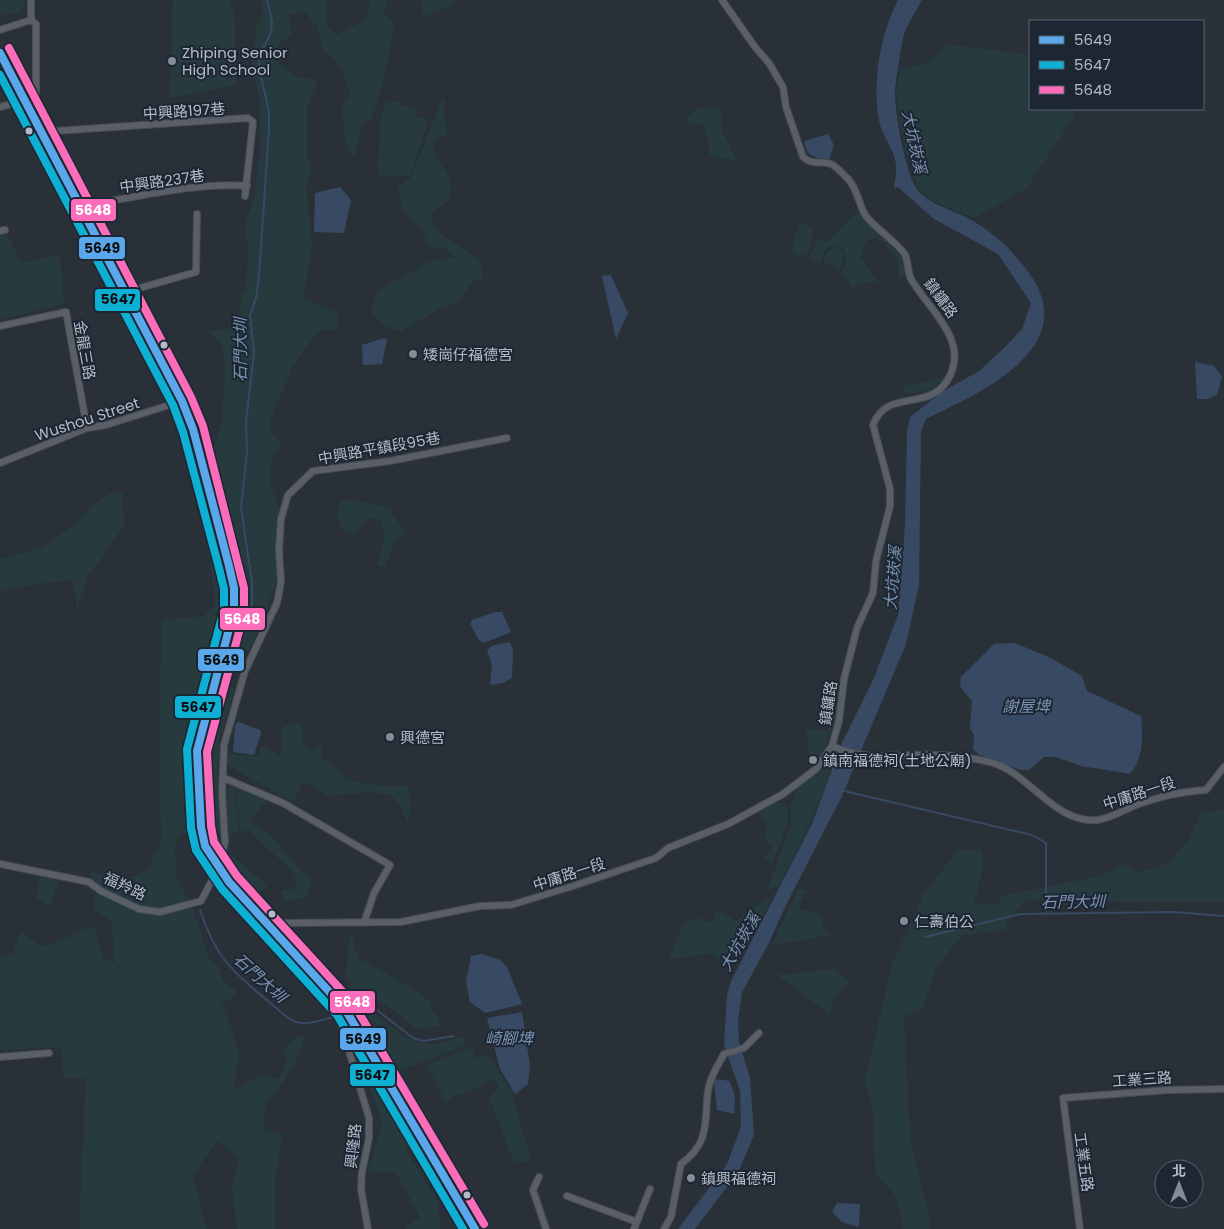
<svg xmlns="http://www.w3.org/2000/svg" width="1224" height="1229" viewBox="0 0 1224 1229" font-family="Poppins,'Noto Sans TC',sans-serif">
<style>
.green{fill:#273a3e}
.water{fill:#384963}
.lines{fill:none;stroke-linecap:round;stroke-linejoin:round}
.stream{stroke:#384963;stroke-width:2}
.minor-casing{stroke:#484c53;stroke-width:8}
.minor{stroke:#5a5e66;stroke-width:6}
.bus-1-casing{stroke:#1d2633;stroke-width:11}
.bus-2-casing{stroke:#1d2633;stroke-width:11}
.bus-3-casing{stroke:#1d2633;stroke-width:11}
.bus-1{stroke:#5aa8eb;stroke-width:8}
.bus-2{stroke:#0dafd3;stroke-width:8}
.bus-3{stroke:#fb6dba;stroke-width:8}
.poi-dot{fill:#848b96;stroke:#1d2633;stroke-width:2}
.bus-dot{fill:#b4bcc9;stroke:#1d2633;stroke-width:2}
.labels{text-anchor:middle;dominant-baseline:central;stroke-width:4;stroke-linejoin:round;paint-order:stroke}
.poi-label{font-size:15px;fill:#b4bcc9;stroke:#1d2633;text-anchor:start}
.street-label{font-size:15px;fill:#b4bcc9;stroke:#1d2633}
.water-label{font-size:16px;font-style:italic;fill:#7c92b1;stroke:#1d2633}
.line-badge{stroke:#1d2633;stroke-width:2}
.badge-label{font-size:14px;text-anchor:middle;font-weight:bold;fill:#fff}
.pale-badge-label{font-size:14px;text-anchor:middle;font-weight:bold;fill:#111}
</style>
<rect width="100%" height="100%" fill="#2a3038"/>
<path class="green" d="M0 0H24V7L19 12 0 16Z
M173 0H230L235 19 236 85 170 98Z
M260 0H327L326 25 336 35 364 21 372 0H388L384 14 394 24C388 57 384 93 369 123H362L355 157 347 149 341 109 350 93C344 76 340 61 324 51L317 27 304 11 289 15 292 35 279 44 276 60 296 77 318 80 307 106V158L312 170 306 185 312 244 304 298 337 313 338 329 319 330 293 366 271 419 269 430 282 444 274 452 271 467 270 485 279 506 275 540 277 578 266 613 248 652 234 644 245 603 242 565 208 466 222 422 225 371 222 346 208 331 238 327 242 293 245 290 249 248 245 236 246 218 253 204 260 152 259 93 251 70 257 25 263 10Z
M421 0H459L450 7 423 15Z
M948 44 1030 55V109H1075L1073 118 1026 189 974 218C958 211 935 205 923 192 908 177 897 113 896 92 896 85 899 76 900 69L927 63Z
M442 99H445L443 111 447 133 436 140C431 155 436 157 444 168 449 175 450 184 452 192L447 202 432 213C425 243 488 245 483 278L473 281 458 303 441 308 401 332 384 326 371 311 377 293 383 286 434 260 456 258 445 248 430 247 422 230 405 213 399 196 398 187 411 177Z
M387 101 400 102 401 106 415 107 416 117 426 118V129L410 176 378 175 380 120Z
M697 108 721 109V129L737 161 710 156 705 125 685 122Z
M860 210 863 219 902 257 907 277 899 278 898 259 878 237 868 239 862 248 861 257 878 282H868L852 288 842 273 846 262 844 249 833 245 825 250 820 263 809 258 817 238 826 242Z
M805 223 812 228 811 247 806 255 797 256 792 252 794 237 800 224Z
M7 233 21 263 60 255 64 304 0 320V234Z
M835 247 841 250 844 255 840 271 823 262 826 252Z
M945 378C932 389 921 394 904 393L902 386Z
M180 421 200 476 207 511 227 585 222 617 208 652 191 748V833L182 834 175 843 176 875 193 909 209 959 219 967 222 980 238 993 222 1004 233 1032 238 1053 235 1089 262 1075 279 1079 288 1059 281 1054 296 1036H306L296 1060 279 1088 266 1104 263 1129 282 1135 275 1180V1229H237L232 1189 239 1158 217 1141 193 1175 206 1229H79L86 1077 64 1079 61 1047 0 1050V956L13 953 20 931 42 947 95 926 102 958 115 963 111 920 95 911V894L103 888 92 879 90 873 128 879 147 870 161 843 159 718 162 620 204 616 215 604 207 542 179 430Z
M122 492 124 525 98 564 87 576 77 609 73 580 35 584 0 592V559L43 547 74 525 93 505 111 493Z
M348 499 391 508 393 515 405 532 394 543 385 567 377 566 385 535 379 518 369 519 354 534 345 533C337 522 337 514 340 502Z
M224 684 235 688 219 740 218 786 221 841 217 842 211 751Z
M840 691 837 720 819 761 817 756H809L806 729 827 731Z
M290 723 301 724 304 746 311 750 321 744V758C334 764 336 771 346 778 357 785 396 786 409 787L411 809 407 824 401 807 391 795 370 792 328 796 303 781 294 802 227 765 228 753 257 757 262 746 281 756 283 741 280 730Z
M836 751H838C822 798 802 842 779 886L767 890 791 824 790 807 796 794 794 790 819 772Z
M232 786H235L239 832 229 835 226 792Z
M236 787 266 800 250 822 274 838 300 870 312 879 307 897 284 902 281 891 294 889 298 881 293 872 248 830 240 832Z
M776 802 787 805 788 823 771 866 764 857 772 849 764 835 767 824 758 812Z
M1224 810V902L1052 901 1027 899 1005 923 1006 930 962 935 935 970 924 1007 904 1016 910 1136 929 1218V1229H902C902 1203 894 1190 875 1173L874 1113 864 1082 893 962 925 892 958 850 982 851 983 868 974 905 1000 903 1001 896 1099 876 1123 864 1140 872 1168 863 1189 840 1201 813Z
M229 852 268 886 255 896 228 868Z
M39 875 60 879 50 906 37 899Z
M799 888 807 891 798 908 822 916 821 923 826 931 836 934 771 946Z
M773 896 741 956 730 952 719 959 709 953 669 960 682 926 696 917 712 923 717 910 737 921 757 904Z
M354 934 353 944 359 960C367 961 427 996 430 1002 432 1005 432 1010 433 1013L437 1014 441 1026 416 1029C399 1014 372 988 348 1002L341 993 352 985 346 976 349 938Z
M835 969 849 982 834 997 830 1015 777 975Z
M367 1011C388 1018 403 1042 426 1044 438 1045 453 1039 465 1036V1045L394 1073 358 1013Z
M352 1038 406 1135 407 1152 437 1199 441 1229H407V1225L420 1217 396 1172 368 1173 382 1121Z
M472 1047 475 1059 489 1054 512 1093 530 1156 527 1162 514 1163 489 1097 499 1087 494 1079C484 1082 476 1089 467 1092 456 1096 455 1094 446 1103L427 1065Z"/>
<path class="water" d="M898 0H922C916 12 906 25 903 38 900 54 897 73 895 90 894 109 905 169 915 186 926 205 955 210 973 221 996 235 1009 247 1026 269 1086 345 984 391 926 419L921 431 919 585 906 644 842 796 785 907 769 943 742 992 738 1022 739 1042 750 1078 754 1135 739 1171 695 1229H678L727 1164 741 1127 740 1091 724 1045 727 995 731 981 812 824 841 745 874 678 898 615 905 526 907 431 910 417 942 392 979 371 1003 349 1022 329 1031 303 998 254 934 219 898 187 894 188C895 181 897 171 896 164 894 149 882 136 879 121 872 81 880 35 898 0Z
M828 134 834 145 829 160C817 159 804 156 805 141Z
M340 187 351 200 344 233 314 232 315 193Z
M611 275 628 313 616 339 602 276Z
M384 338 387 340 382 364 363 365 362 345Z
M1195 362 1214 366 1222 377 1217 395 1207 399H1197Z
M495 612H502L511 632 484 643 479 640 470 624 472 620Z
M510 642 513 650 512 678 503 683 490 685 492 665 487 650 492 646Z
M1015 643 1049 657 1082 676 1087 691 1141 716C1143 736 1144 757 1130 774L1081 766 1056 757H1044L1029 770H1020L979 755 973 749 974 735 970 728 972 701 960 687 961 677 994 644Z
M238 722 260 730 261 733 254 755 233 752 235 726Z
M481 954 500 960 507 967 522 1004 485 1013 470 1002 466 981 471 956Z
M522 1012 530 1066 528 1084 515 1094 500 1069 487 1018Z
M716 1079 730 1081 735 1097 734 1114 717 1110 714 1083Z
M837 1203 860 1204 859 1227 842 1222 832 1212Z"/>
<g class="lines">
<path class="stream" d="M225 669 236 650 252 605V583L241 507 247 452 246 422 254 352 250 315 256 298 259 276 269 129V112L259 67 260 55 271 32 272 21 267 0
M844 791 1032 835 1046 843V913
M200 910C215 956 231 971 268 1001 277 1008 285 1018 296 1022 308 1026 323 1019 334 1017
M925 937 1020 914 1174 912 1224 916
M355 1010 373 1007 413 1038 423 1041 454 1036"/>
<g class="minor-casing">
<path id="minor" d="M0 30 31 20V0
M0 53 182 401 193 429 229 566 234 588V610L197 751 201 827 205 846 229 882 345 1009 475 1229
M0 107 23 101
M28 110 36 94V24L31 20
M40 132 248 118 253 122 245 196
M81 206C129 199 200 181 247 186
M0 231 5 230
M126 292 196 272 197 214
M0 326 66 312 87 428
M0 463 87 428 106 425 182 401
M832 746C861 759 883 756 913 755 939 754 968 756 993 763 1030 774 1055 824 1097 820 1109 819 1124 810 1136 805 1162 796 1179 792 1206 790L1224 767
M224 778 283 803 390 865 374 893 364 923
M0 864 89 882 101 891 139 909 160 912 201 901 219 867 225 842 222 792 224 745 245 671 277 603 281 582 279 550 281 519 288 495 313 471 390 461 507 438
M271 928 286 923 401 922 480 906 511 905 573 886 656 858 668 848 728 824 783 794 816 769 832 746 839 721 844 679 857 628 873 593 876 561 890 506V489L873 425C887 388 927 412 947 381 972 342 929 310 911 279 907 271 909 260 904 253 893 239 877 230 866 216 859 207 859 191 848 179 844 175 836 166 831 164 821 160 812 166 803 157L786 107 783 87 769 63 755 47 722 0
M345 1009 341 1024 369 1118V1138L362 1172 361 1189 368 1229
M0 1057 49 1053
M539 1177 533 1190 546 1229
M567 1196 637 1222
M634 1229 650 1189
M664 1229 671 1217 681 1164C711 1142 704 1122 708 1090 710 1077 718 1065 724 1054L744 1048 759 1033
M1080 1229 1063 1098 1168 1090 1224 1089"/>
</g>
<use href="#minor" class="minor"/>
<g class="bus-1-casing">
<path id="bus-1" d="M0 53 182 401 193 429 229 566 234 588V610L197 751 201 827 205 846 229 882 345 1009 475 1229"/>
</g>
<g class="bus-2-casing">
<path id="bus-2" d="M0 75 173 405 183 432 219 568 224 589V609L187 749 191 828 196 850 222 889 337 1015 463 1229"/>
</g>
<g class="bus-3-casing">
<path id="bus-3" d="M9 48 191 397 203 426 244 588V613L207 752 211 826 214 842 237 876 353 1003 484 1224"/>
</g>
<use href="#bus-1" class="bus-1"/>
<use href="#bus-2" class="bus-2"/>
<use href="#bus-3" class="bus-3"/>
</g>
<g class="poi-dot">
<circle cx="172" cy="61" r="5"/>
<circle cx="413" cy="354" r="5"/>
<circle cx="390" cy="737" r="5"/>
<circle cx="813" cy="760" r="5"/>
<circle cx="904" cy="921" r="5"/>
<circle cx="691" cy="1178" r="5"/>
</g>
<g class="bus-dot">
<circle cx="29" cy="131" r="4.5"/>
<circle cx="164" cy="345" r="4.5"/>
<circle cx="272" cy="914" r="4.5"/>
<circle cx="467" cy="1195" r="4.5"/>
</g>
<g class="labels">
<g class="poi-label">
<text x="182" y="52">Zhiping Senior<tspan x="182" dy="17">High School</tspan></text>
<text x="423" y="354">矮崗仔福德宮</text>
<text x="400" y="737">興德宮</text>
<text x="823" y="760">鎮南福德祠(土地公廟)</text>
<text x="914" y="921">仁壽伯公</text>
<text x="701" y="1178">鎮興福德祠</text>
</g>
<g class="street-label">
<text transform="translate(184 111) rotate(-4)">中興路197巷</text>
<text transform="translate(162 181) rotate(-8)">中興路237巷</text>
<text transform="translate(941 298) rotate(54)">鎮鏞路</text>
<text transform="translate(85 350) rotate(80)">金龍三路</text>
<text transform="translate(87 419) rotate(-18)">Wushou Street</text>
<text transform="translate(379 448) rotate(-10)">中興路平鎮段95巷</text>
<text transform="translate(828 703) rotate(-81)">鎮鏞路</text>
<text transform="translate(1139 793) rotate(-18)">中庸路一段</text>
<text transform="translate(569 874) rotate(-18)">中庸路一段</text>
<text transform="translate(125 886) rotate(25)">福羚路</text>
<text transform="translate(1142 1079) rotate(-4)">工業三路</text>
<text transform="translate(353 1146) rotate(-84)">興隆路</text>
<text transform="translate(1084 1162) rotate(82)">工業五路</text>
</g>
<g class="water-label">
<text transform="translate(914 142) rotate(78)">大坑崁溪</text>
<text transform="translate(240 350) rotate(-90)">石門大圳</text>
<text transform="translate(893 578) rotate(-85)">大坑崁溪</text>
<text x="1026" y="706">謝屋埤</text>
<text transform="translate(1073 902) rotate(-1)">石門大圳</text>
<text transform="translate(740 942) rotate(-60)">大坑崁溪</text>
<text transform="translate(260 978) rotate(42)">石門大圳</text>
<text x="509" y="1038">崎腳埤</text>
</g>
</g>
<g class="line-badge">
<rect x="70" y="198" width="47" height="24" rx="5" fill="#fb6dba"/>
<rect x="78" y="236" width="48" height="24" rx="5" fill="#5aa8eb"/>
<rect x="94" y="288" width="47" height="24" rx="5" fill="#0dafd3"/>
<rect x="219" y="607" width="47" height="24" rx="5" fill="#fb6dba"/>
<rect x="197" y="648" width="48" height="24" rx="5" fill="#5aa8eb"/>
<rect x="174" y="695" width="48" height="24" rx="5" fill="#0dafd3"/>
<rect x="329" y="990" width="47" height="24" rx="5" fill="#fb6dba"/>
<rect x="339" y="1027" width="48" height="24" rx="5" fill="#5aa8eb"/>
<rect x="349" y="1063" width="47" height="24" rx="5" fill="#0dafd3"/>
</g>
<g class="badge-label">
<text x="93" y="215">5648</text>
<text x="242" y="624">5648</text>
<text x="352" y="1007">5648</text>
</g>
<g class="pale-badge-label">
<text x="102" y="253">5649</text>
<text x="118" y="304">5647</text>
<text x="221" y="665">5649</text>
<text x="198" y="712">5647</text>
<text x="363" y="1044">5649</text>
<text x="372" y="1080">5647</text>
</g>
<rect x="1029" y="20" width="175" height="90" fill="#1d2633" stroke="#59626f"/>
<rect x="1039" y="36" width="25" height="8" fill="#5aa8eb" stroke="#59626f"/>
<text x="1074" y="45" font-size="15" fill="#b4bcc9">5649</text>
<rect x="1039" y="61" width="25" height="8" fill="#0dafd3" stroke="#59626f"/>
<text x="1074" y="70" font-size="15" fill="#b4bcc9">5647</text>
<rect x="1039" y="86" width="25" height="8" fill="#fb6dba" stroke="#59626f"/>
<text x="1074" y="95" font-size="15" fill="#b4bcc9">5648</text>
<g transform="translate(1179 1184)"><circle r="24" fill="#1d2633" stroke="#59626f"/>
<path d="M0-4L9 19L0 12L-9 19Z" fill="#848b96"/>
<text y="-8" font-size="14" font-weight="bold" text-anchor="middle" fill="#b4bcc9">北</text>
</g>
</svg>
